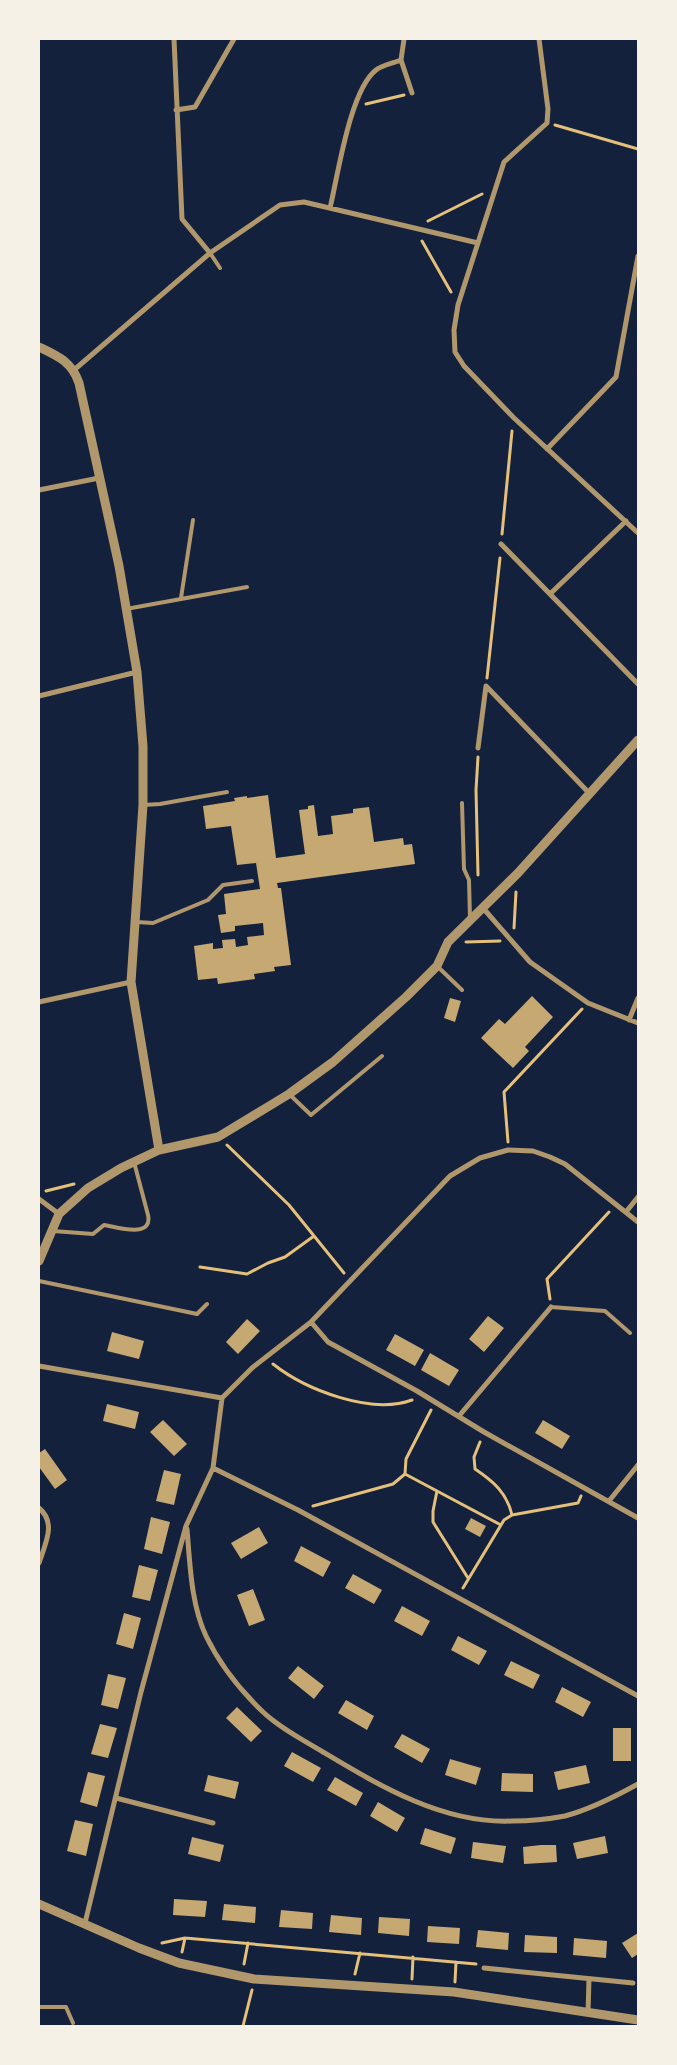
<svg xmlns="http://www.w3.org/2000/svg" width="677" height="2065" viewBox="0 0 677 2065" font-family="'DM Sans',sans-serif">
<style>
.building{fill:#c6a872}
.lines{fill:none;stroke-linecap:round;stroke-linejoin:round}
.path{stroke:#e5c07b;stroke-width:3}
.service{stroke:#b1986c;stroke-width:4}
.minor{stroke:#b1986c;stroke-width:5}
.tertiary{stroke:#b1986c;stroke-width:9}
</style>
<rect width="100%" height="100%" fill="#14213d"/>
<path class="building" d="M268 795 276 858 305 854 299 810 308 809V806L314 805 318 836 333 834 331 816 353 813V809L369 807 374 842 403 838 404 845 412 844 415 864 277 883 278 888H281L291 965 274 967 275 971 254 974 255 979 218 984 217 978 198 980 194 946 213 943V949L223 948 222 940 235 939 236 947 248 945 247 937 264 935 263 923 235 926V931L221 933 218 915 226 914 224 894 260 889 256 863 237 865 231 826 206 829 203 806 235 801 234 798 247 796V798Z
M532 996 553 1017 525 1047 529 1051 513 1068 481 1038 499 1019 505 1024Z
M450 998 461 1001 455 1022 444 1018Z
M488 1316 504 1328 484 1352 469 1339Z
M247 1319 260 1331 238 1354 226 1342Z
M112 1332 144 1341 139 1359 107 1351Z
M395 1334 424 1350 415 1366 386 1350Z
M430 1353 459 1370 449 1386 421 1370Z
M107 1404 139 1412 135 1429 103 1421Z
M163 1420 187 1444 174 1456 150 1432Z
M543 1420 570 1436 562 1449 535 1433Z
M45 1449 67 1480 55 1489 39 1467V1453Z
M164 1470 181 1474 174 1505 156 1501Z
M151 1517 170 1522 162 1554 144 1549Z
M471 1518 486 1526 480 1537 465 1529Z
M259 1527 268 1543 241 1559 231 1543Z
M301 1546 331 1562 323 1577 294 1561Z
M139 1565 158 1570 150 1601 132 1597Z
M353 1574 382 1590 374 1604 345 1588Z
M253 1589 265 1620 249 1626 237 1595Z
M402 1606 430 1621 422 1636 394 1621Z
M124 1613 141 1618 133 1649 116 1644Z
M458 1636 487 1651 479 1665 451 1650Z
M511 1661 540 1675 533 1689 504 1675Z
M298 1666 324 1686 314 1699 288 1678Z
M108 1674 126 1678 118 1709 101 1705Z
M562 1687 591 1702 583 1717 555 1702Z
M346 1700 374 1716 367 1730 338 1713Z
M237 1707 262 1731 251 1742 226 1718Z
M100 1724 117 1728 108 1758 91 1754Z
M613 1728H631V1761H613Z
M402 1734 430 1749 422 1763 394 1747Z
M292 1752 321 1768 313 1782 284 1766Z
M450 1759 481 1768 476 1785 445 1775Z
M586 1765 590 1783 558 1790 554 1772Z
M88 1772 105 1776 97 1807 80 1802Z
M502 1773 533 1774V1792L501 1791Z
M208 1775 239 1782 235 1799 204 1791Z
M335 1777 363 1793 356 1806 327 1790Z
M378 1802 405 1818 397 1832 370 1816Z
M75 1820 93 1824 86 1856 67 1851Z
M425 1828 456 1838 451 1854 420 1844Z
M605 1836 608 1853 577 1859 573 1843Z
M192 1837 224 1845 220 1862 188 1854Z
M473 1842 506 1846 503 1863 471 1858Z
M541 1845H556L557 1862 524 1864 523 1847Z
M174 1899 207 1901 205 1917 173 1915Z
M224 1904 256 1907 255 1923 222 1920Z
M281 1910 313 1913 312 1929 279 1927Z
M331 1915 362 1918 361 1935 329 1932Z
M379 1917 410 1919 409 1936 378 1933Z
M428 1926 460 1928 459 1944 427 1942Z
M478 1930 509 1933 508 1950 476 1947Z
M638 1933V1954L632 1958 622 1943Z
M525 1935 557 1937V1953L524 1952Z
M574 1938 607 1941 606 1958 573 1955Z"/>
<g class="lines">
<path class="path" d="M366 104 404 95
M555 125 638 149
M428 221 482 194
M422 241 451 292
M502 534 512 431
M487 678 500 558
M478 757 476 790 478 875
M514 928 516 892
M466 942 500 941
M508 1142 504 1092 582 1009
M227 1145 289 1205 344 1273
M46 1191 74 1184
M200 1267 247 1274 268 1263 285 1257 314 1236
M550 1299 547 1279 609 1212
M273 1364C306 1390 371 1415 412 1400
M480 1442 474 1457 475 1469C493 1481 507 1493 512 1515
M405 1474 501 1525
M437 1491 433 1511V1522L468 1578
M313 1506 393 1484 405 1474 406 1459 431 1410
M463 1588 504 1520 512 1515 578 1503 581 1496
M162 1943 185 1938 476 1964
M182 1952 185 1938
M244 1964 248 1943
M355 1974 360 1953
M412 1979 413 1957
M455 1982 456 1962
M243 2026 252 1990"/>
<path class="service" d="M210 253 220 268
M181 598 193 520
M126 609 247 587
M462 803 464 869 469 880 470 919
M143 805 160 804 227 792
M136 922 153 923 208 900 223 885 252 881
M437 966 462 990
M289 1094 311 1115 382 1056
M53 1231 93 1234 104 1225C117 1227 153 1239 148 1215L134 1162
M39 1281 197 1314 207 1304
M551 1307 605 1311 630 1333
M39 2007H66L73 2023"/>
<path class="minor" d="M174 39 182 219 210 253
M404 39 401 60 412 93
M539 39 548 109 547 123 504 162 458 305 454 330 455 352 464 366 514 418 638 533
M176 110 195 107 234 39
M330 208C338 175 350 90 376 70 382 65 394 63 401 60
M74 370 210 253 280 205 304 202 478 243
M547 449 616 377 638 256
M39 490 99 478
M501 544 638 684
M550 594 626 521
M39 696 137 672
M478 748 486 686 590 794
M483 908 530 962 588 1003 638 1023
M39 1002 131 982
M629 1020 638 998
M39 1199 59 1214
M626 1212 638 1197
M311 1322 328 1342 417 1391 484 1432 638 1518
M39 1366 222 1398
M459 1416 551 1307
M213 1468 298 1510 638 1696
M609 1501 638 1465
M39 1508C57 1523 45 1544 39 1563
M187 1529C190 1564 191 1604 206 1636 220 1665 240 1690 263 1712 280 1728 303 1740 323 1752 380 1786 443 1824 512 1821 529 1821 549 1819 565 1816 588 1810 618 1795 638 1784
M116 1798 213 1823
M85 1923 141 1692 186 1526 213 1468 222 1398 252 1368 311 1322 450 1176 480 1158 508 1150 533 1151 550 1157 565 1164 638 1222
M484 1968 633 1983
M588 2013 589 1979"/>
<path class="tertiary" d="M39 347C58 356 72 362 79 383L119 566 137 672 143 746V805L131 982 159 1150
M39 1261 59 1214 88 1188 121 1168 159 1150 218 1137 289 1094 333 1062 406 997 437 966 448 942 518 873 638 740
M39 1904 139 1948 179 1963 254 1979 454 1992 638 2020"/>
</g>
<rect width="677" height="2065" fill="none" stroke="#f6f1e7" stroke-width="80"/>
</svg>
